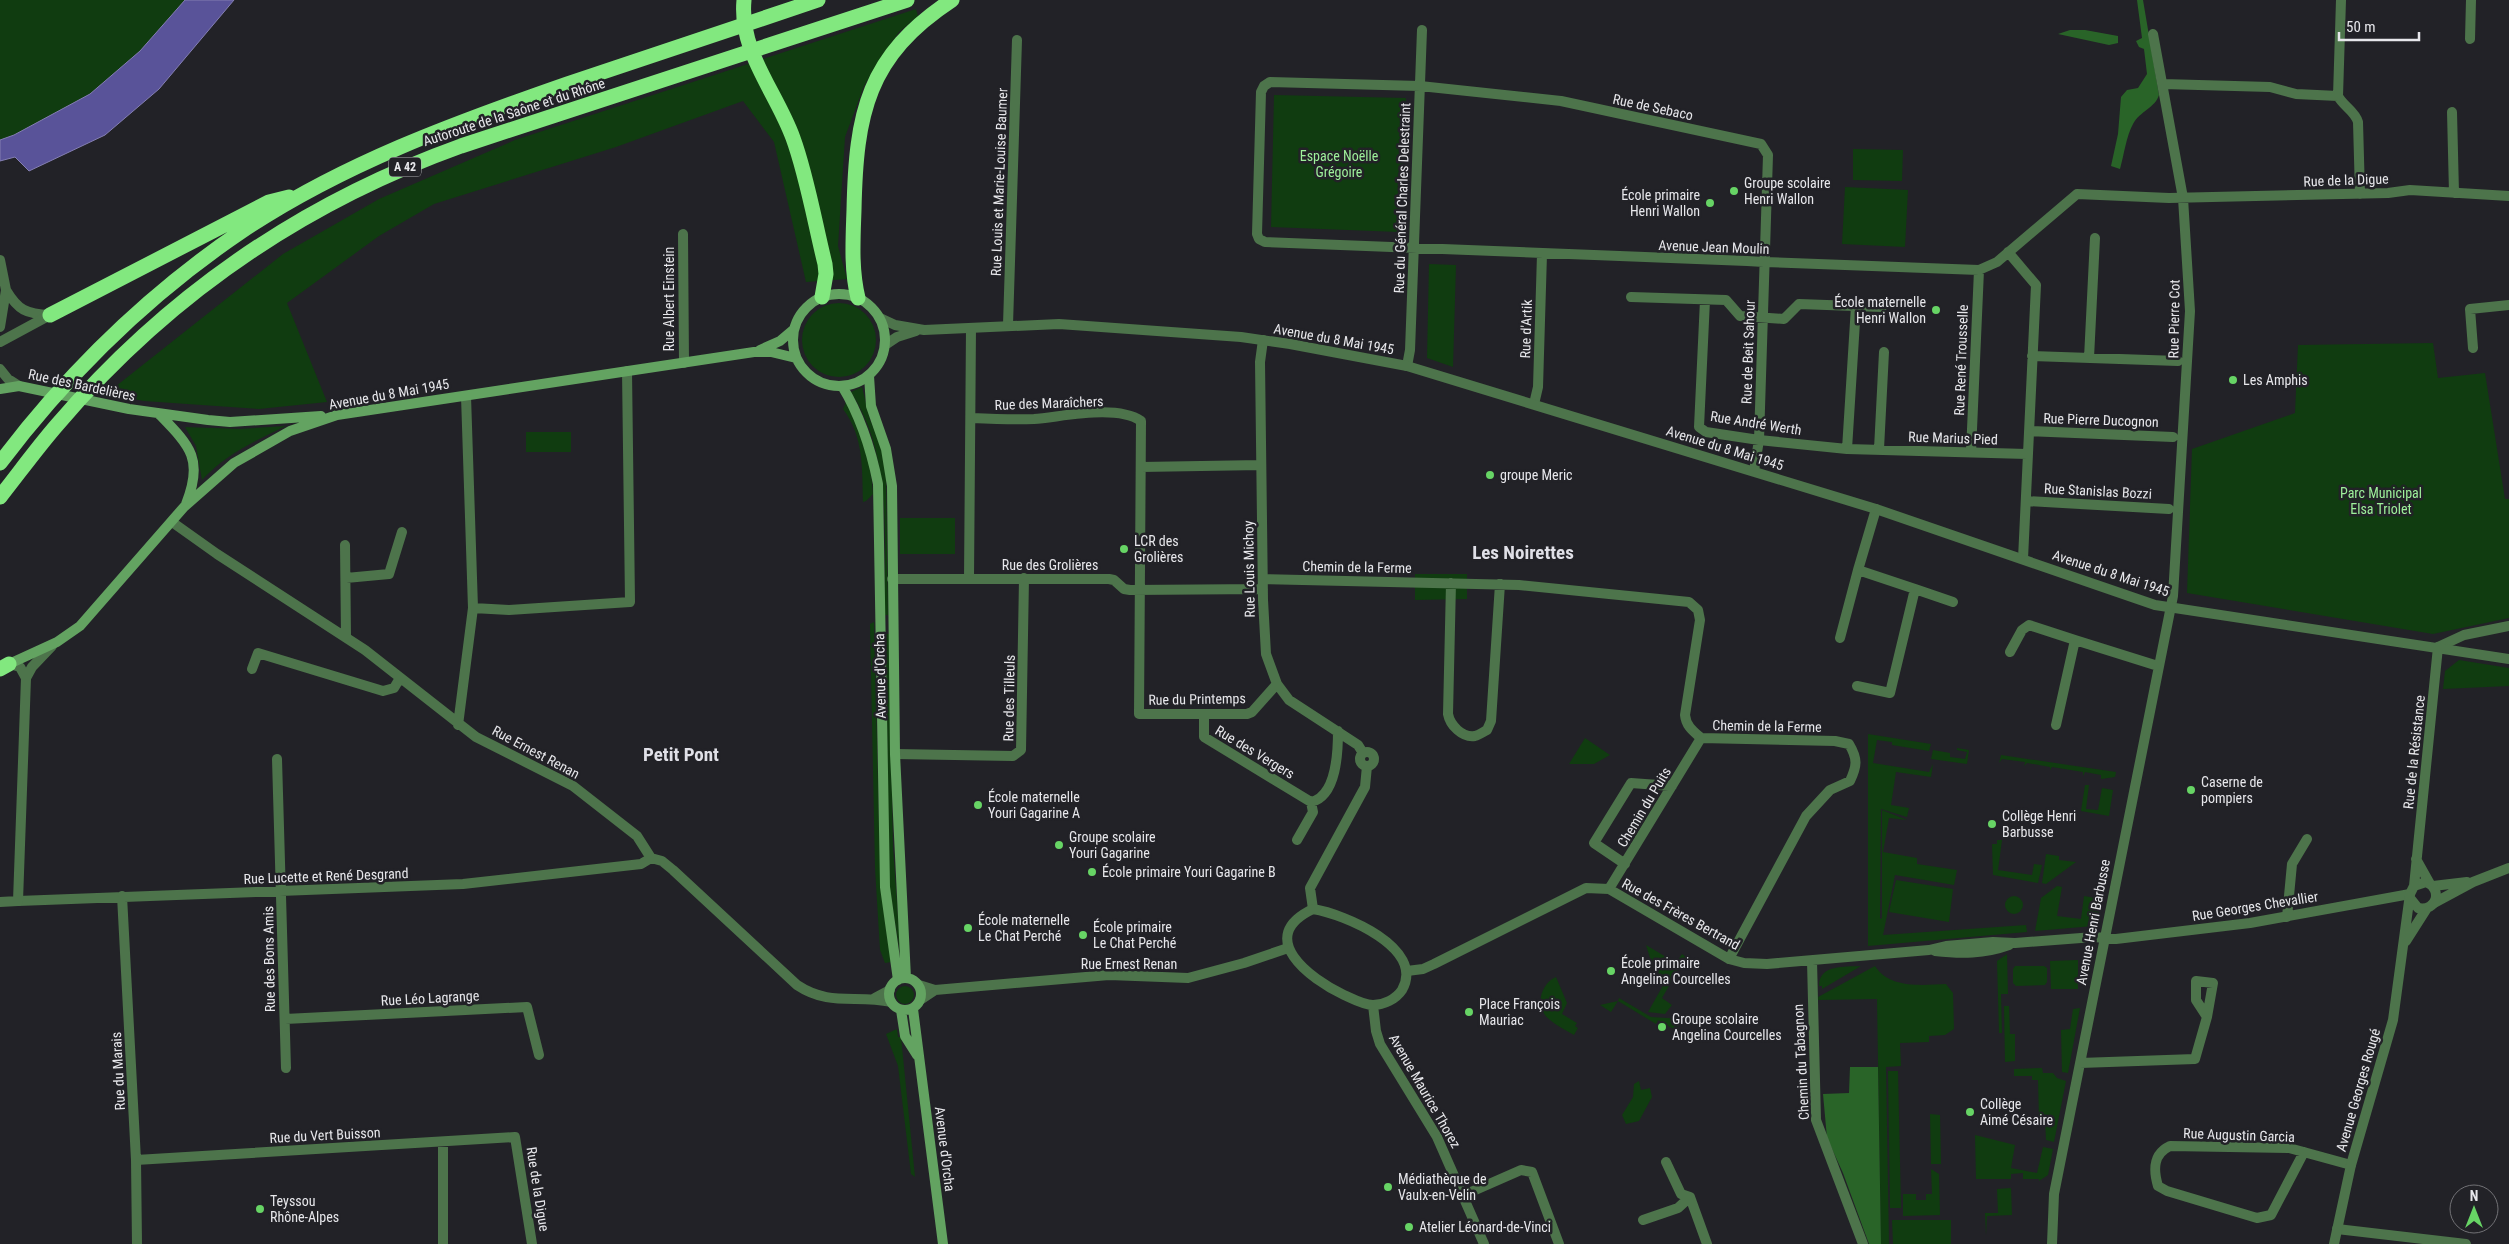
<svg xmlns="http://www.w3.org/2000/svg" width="2509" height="1244" viewBox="0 0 2509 1244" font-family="'Roboto Condensed',sans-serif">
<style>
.green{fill:#103c10}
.forest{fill:#296428}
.water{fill:#595399;stroke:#847fb2}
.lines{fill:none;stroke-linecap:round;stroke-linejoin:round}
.minor{stroke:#4d744b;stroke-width:10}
.tertiary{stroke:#4d744b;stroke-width:10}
.secondary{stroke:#63a361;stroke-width:10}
.motorway{stroke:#82e87f;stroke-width:15}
.poi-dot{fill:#67d465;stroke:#222227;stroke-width:2}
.labels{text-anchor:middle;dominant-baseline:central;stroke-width:5;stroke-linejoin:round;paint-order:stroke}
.shield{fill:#222227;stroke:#acacb0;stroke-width:1}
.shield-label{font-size:12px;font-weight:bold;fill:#e7e7eb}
.street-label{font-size:14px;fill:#e7e7eb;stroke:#222227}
.park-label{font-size:14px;fill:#9ef09b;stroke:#222227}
.poi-label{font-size:14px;fill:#e7e7eb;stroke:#222227;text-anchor:start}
.district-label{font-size:19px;font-weight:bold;fill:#e0e0e7;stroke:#222227}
</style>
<rect width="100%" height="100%" fill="#222227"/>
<path class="green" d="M0 0H185L140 51 90 94 14 135 0 140Z
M916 9 918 16 899 32 876 65 864 86 845 137 838 246 847 279 806 282 774 142 743 101 616 147 434 204 379 236 287 303 327 402 259 409 144 401 106 394 283 254 379 199 515 140Z
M1274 95 1406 98 1405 152 1399 232 1271 227Z
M1853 149 1903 150 1902 181 1853 180Z
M1845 187 1908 190 1905 247 1842 244Z
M1429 264 1456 265 1453 367 1427 358Z
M802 340a37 37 0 1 1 74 0a37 37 0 1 1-74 0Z
M2433 343 2438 378 2485 373 2505 499H2509V618L2433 634 2187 593 2192 449 2295 413 2298 345Z
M862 387 870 420 882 446 886 474 888 615H885C884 540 893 457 851 392Z
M846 402C863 429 871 463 873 494L866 501 863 502C862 468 864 437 843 409Z
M286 426C255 441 226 454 202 480L196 446 185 427 239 429Z
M526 432H571V452H526Z
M900 518H955V554H900Z
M1415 574H1467V599L1415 600Z
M874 622 880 866 891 962 885 963 880 950 875 868 870 624Z
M886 634H889L893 847 901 959 889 885Z
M2459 660 2509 668V686L2443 689 2445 671Z
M1868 734 1931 744 1929 751 1892 745V742L1877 740 1873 763 1929 772 1933 764 1931 777 1896 772 1891 805 1909 808 1907 817 1881 809 1880 919 1882 918V810L1907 820 1889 818 1883 852 1917 858V864L1957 870 1954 885 1895 875 1883 935 2026 925 2027 932 1868 946Z
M1585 738 1610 755 1594 764H1569Z
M1957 748 1969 750 1967 764 1931 759 1933 750 1950 753V757L1965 759 1967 752 1957 750Z
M2001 755 2116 772 2115 777 2101 779V775L2085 772 2083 776V772L2052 767 2050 770V767L2027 763 2024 766 2025 762 2002 759 1999 763Z
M2085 785H2089L2086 809 2098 810 2102 788 2113 790 2109 816 2081 811Z
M1997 840H2002L1998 870 2032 875 2034 864 2042 865 2038 883 1993 875 1992 844H1997Z
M2046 854 2059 856V860L2076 862 2046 884 2042 883Z
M1896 880 1953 889 1949 922 1889 912Z
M2057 886 2062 887 2057 916 2081 919 2084 896 2095 898 2096 895 2102 897 2097 923 2094 926 2035 931 2041 898Z
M2005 905a9 9 0 1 1 18 0a9 9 0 1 1-18 0Z
M1646 945 1676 963 1682 954 1686 957 1662 998 1672 1005 1665 1014 1648 1012 1669 975H1661L1654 971Z
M2007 954 2008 994H2001L2002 1033H1999L1997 961Z
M2078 960V989H2051L2050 961Z
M1861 966 1822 989V986H1819C1819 964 1845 967 1861 966Z
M1875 966C1890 989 1921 985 1946 984L1953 993 1954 1029 1945 1035 1929 1036V1042L1900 1043 1901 1066 1886 1067 1889 1244H1881L1877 999 1818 1000V997Z
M2015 966H2044L2047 968V982L2045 985 2016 986 2013 983V969Z
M1556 977 1567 1003 1562 1014 1577 1023 1575 1026 1578 1028 1574 1035C1566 1030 1557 1026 1550 1020 1534 1008 1540 984 1556 977Z
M896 995a9 9 0 1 1 18 0a9 9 0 1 1-18 0Z
M1619 998 1651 1017 1683 1019 1675 1030 1658 1020 1656 1024 1618 1001 1611 1012 1600 1005 1618 1001Z
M2004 1006H2009L2010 1034H2015V1061L2005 1062Z
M2080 1008 2068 1073 2062 1072 2061 1030 2070 1029 2073 1009Z
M897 1029 898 1037H901L915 1177 911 1174 898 1066 886 1034Z
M2042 1068 2043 1073H2053L2057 1078 2066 1081 2054 1142 2046 1140 2045 1119H2039L2038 1080H2032V1076H2014V1069Z
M1888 1071H1898L1901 1208H1890Z
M1639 1081 1641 1090 1650 1088 1652 1097 1639 1121 1626 1124 1622 1115 1633 1097 1634 1084Z
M1930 1114 1940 1115 1941 1164H1931Z
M1975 1135 2015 1145 2011 1168 2037 1173 2043 1147 2053 1149 2048 1175 2039 1181V1179H2023V1173L2011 1174V1179H1976Z
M1931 1169 1939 1174 1940 1215 1903 1216V1194H1916V1200H1926V1194H1932Z
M2011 1188 2012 1215 1987 1216 1986 1235 1985 1213H1998L1997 1189Z
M1892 1220H1951V1244H1893Z"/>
<path class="forest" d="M2137 0H2143L2159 95C2155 108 2140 111 2133 124 2126 137 2124 155 2120 169L2111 166 2118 134 2121 97 2127 90 2138 88 2147 74 2144 49 2139 47 2136 41 2142 38Z
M2070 30H2085L2118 36V43L2109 45 2058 34Z
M1850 1067H1878L1881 1244H1869L1843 1173 1827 1138 1823 1094 1849 1093Z"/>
<path class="water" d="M185 0H234L159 89 105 135 29 171 15 157 0 161V140L14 135 90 94 140 51Z"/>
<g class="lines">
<path class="minor" d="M2341 0 2338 96C2343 106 2355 111 2358 122L2360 194
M2470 39 2471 0
M2163 84 2270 87 2296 94 2338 96
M2452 112 2454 193
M683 234 684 363
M2008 252 2036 285 2023 559
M0 260 6 290 0 327
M6 290C18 310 26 314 50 315
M1631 297 1726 300 1740 316 1784 319 1799 304 1882 307
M1705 300 1699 427 1706 432 1759 440 1847 449 2027 454
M1008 325 1017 40
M1263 340 1260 362 1263 600 1266 654 1277 684 1289 700 1358 745 1363 753
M2473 348 2470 309 2509 305
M2032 356 2178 361
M2089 358 2095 238
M1407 366 1410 350 1422 30
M0 369 8 379 19 386
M1534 404 1538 387 1542 254
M971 418C992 419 1013 420 1034 419 1062 417 1116 404 1141 421L1139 714H1247L1252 712 1277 684
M2029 431 2173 437
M1847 449 1856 306
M1879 449 1884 352
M1971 452 1979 270
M1141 467 1261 465
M1754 471 1759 440 1768 155 1761 144 1561 101 1420 86 1270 82 1264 86 1261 92 1257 234 1259 239 1265 242 1747 261 1764 262 1979 270 1997 262 2077 194 2169 198 2388 193 2410 190 2509 196
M2026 501 2169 509
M172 522 217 554 365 650 476 737 573 786 637 836 651 858 662 861 673 870 797 985C830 1007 856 994 891 1002
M345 545 346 637
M346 578 389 574 402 532
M892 579H1109L1114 580 1124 589 1130 590 1263 589
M969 579 971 328
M1263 579 1519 585 1689 602 1698 610 1700 620 1685 715C1686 726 1693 731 1701 738L1835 741 1849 744C1858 759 1857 766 1850 781L1830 790 1806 816 1729 959
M1451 583 1448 714C1450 725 1462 738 1475 736 1479 735 1483 732 1487 730L1491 721 1500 584
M1915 589 1953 602
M473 608 509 610 630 602 627 371
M1840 638 1858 570
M2438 647 2464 635 2509 626
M2010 652 2022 630 2029 625 2075 640
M252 669 258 653 383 691 394 688 400 678
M1857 686 1890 693 1915 589 1858 570 1876 509
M1204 715V737L1311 802C1337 796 1338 751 1338 731
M458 725 473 608 466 396
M2056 725 2075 640 2158 666
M1360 759a7 7 0 1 1 14 0a7 7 0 1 1-14 0Z
M895 754 1013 756 1021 750 1024 578
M277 759 286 1068
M1297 840 1313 812 1311 802
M1625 864 1594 843 1631 783 1672 786
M2433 886 2467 882
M1609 889 1701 738
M122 896 136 1160 137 1244
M18 901 463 884 641 864 651 858
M2434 903 2473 882 2509 868
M1313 909 1310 888 1365 787 1367 766
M2287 917 2292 864 2307 839
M1935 951C1961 954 1984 954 2009 945
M1812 961 1816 1120 1863 1244
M1407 971 1423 969 1434 964 1586 888 1609 889 1729 959 1744 963 1767 964 1929 950 1946 946 1993 942 2015 943 2094 937 2116 939 2250 923 2410 894
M875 998 890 990
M285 1019 527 1007 539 1055
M2080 1063 2195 1059 2207 1017 2213 983 2196 981V1000L2207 1017
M2304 1152 2271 1215 2257 1218 2167 1191 2158 1186C2153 1169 2153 1154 2170 1146L2289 1148 2351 1165
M136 1160 515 1137 532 1244
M1666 1162 1681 1194 1690 1197 1707 1244
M1464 1195 1521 1170 1532 1172 1559 1244
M1643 1220 1678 1208 1690 1197
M2337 1229 2466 1244
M443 1244V1142
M2052 1244 2054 1194 2173 596 2190 311 2183 198 2153 34"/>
<path class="tertiary" d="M880 318 895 325 924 330 1059 324 1241 337 1290 344 1407 366 1876 509 2155 605 2509 659
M0 342 50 315
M885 345 897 337 916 331
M26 678 32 667 52 646
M2416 859 2430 884
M2414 886 2438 647
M0 902 18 901 26 678 20 667 9 664
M1313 909C1344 914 1426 948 1402 990 1396 999 1384 1005 1373 1005 1363 1005 1353 999 1344 995 1310 979 1254 937 1313 909Z
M2406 941 2427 908
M919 985 935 990
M920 1000 935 990 1109 975 1188 978 1244 963 1288 948
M1373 1005 1376 1031 1380 1044 1437 1137 1484 1244
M2334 1244 2351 1165 2393 1020 2410 894 2414 886 2426 882C2443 889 2437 912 2418 908L2410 898"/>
<path class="secondary" d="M793 340a46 46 0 1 1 92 0a46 46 0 1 1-92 0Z
M760 350 780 341 793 330
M869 376 871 406 886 449 892 486 895 754 906 978
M842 386C861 417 871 449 878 484L885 887 898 980
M0 389 19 386 129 409 208 420 230 422 321 416
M159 414C190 446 204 459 186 504
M9 664 57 642 80 626 184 507 234 463 290 431 337 415 754 352H771L796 358
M889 994a16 16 0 1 1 32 0a16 16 0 1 1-32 0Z
M913 1009 943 1244
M901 1010 905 1036 917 1055"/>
<path class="motorway" d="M744 0C739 52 776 91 793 138 807 176 815 224 825 264L826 274 822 297
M858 298C851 269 853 240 854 210 856 113 867 56 952 0
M50 315 269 202 289 197
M0 463C68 373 149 294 242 231 342 164 455 123 567 84 650 56 734 28 818 0
M0 497C19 473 37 448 57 425 167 296 302 203 461 146L907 0
M0 669 9 664"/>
</g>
<g class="poi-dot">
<circle cx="1734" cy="191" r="5"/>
<circle cx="1710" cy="203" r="5"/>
<circle cx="1936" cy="310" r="5"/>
<circle cx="2233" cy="380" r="5"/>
<circle cx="1490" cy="475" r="5"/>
<circle cx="1124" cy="549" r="5"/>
<circle cx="2191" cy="790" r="5"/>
<circle cx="978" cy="805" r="5"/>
<circle cx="1992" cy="824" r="5"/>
<circle cx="1059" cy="845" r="5"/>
<circle cx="1092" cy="872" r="5"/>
<circle cx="968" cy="928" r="5"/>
<circle cx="1083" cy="935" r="5"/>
<circle cx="1611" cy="971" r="5"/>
<circle cx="1469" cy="1012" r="5"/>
<circle cx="1662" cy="1027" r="5"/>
<circle cx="1970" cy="1112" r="5"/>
<circle cx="1388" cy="1187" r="5"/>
<circle cx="260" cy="1209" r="5"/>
<circle cx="1409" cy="1227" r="5"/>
</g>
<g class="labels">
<rect class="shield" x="389" y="157.5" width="32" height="19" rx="4"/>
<g class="shield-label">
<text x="405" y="167">A 42</text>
</g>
<g class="street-label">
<text transform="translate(1653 107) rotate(12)">Rue de Sebaco</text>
<text transform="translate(514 112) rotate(-18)">Autoroute de la Saône et du Rhône</text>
<text transform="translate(2346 180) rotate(-2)">Rue de la Digue</text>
<text transform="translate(999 182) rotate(-88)">Rue Louis et Marie-Louise Baumer</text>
<text transform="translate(1402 198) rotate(-88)">Rue du Général Charles Delestraint</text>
<text transform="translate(1714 247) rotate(2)">Avenue Jean Moulin</text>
<text transform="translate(669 299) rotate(-90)">Rue Albert Einstein</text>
<text transform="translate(2174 319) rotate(-89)">Rue Pierre Cot</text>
<text transform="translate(1526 329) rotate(-88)">Rue d'Artik</text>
<text transform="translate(1334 339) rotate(10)">Avenue du 8 Mai 1945</text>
<text transform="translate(1748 352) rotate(-88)">Rue de Beit Sahour</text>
<text transform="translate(1961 360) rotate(-88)">Rue René Trousselle</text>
<text transform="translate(82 385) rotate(12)">Rue des Bardelières</text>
<text transform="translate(389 394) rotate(-10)">Avenue du 8 Mai 1945</text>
<text transform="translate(1049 403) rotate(-2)">Rue des Maraîchers</text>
<text transform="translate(2101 420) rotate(2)">Rue Pierre Ducognon</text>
<text transform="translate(1756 423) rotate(9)">Rue André Werth</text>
<text transform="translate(1953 438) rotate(2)">Rue Marius Pied</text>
<text transform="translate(1725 448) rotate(17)">Avenue du 8 Mai 1945</text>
<text transform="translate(2098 491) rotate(3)">Rue Stanislas Bozzi</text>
<text x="1050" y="565">Rue des Grolières</text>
<text transform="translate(1357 567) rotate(1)">Chemin de la Ferme</text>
<text transform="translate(1249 569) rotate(-91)">Rue Louis Michoy</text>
<text transform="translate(2111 573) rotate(18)">Avenue du 8 Mai 1945</text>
<text transform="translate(880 676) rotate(-91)">Avenue d'Orcha</text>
<text transform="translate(1009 698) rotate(-89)">Rue des Tilleuls</text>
<text transform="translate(1197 699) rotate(-1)">Rue du Printemps</text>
<text transform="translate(1767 726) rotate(1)">Chemin de la Ferme</text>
<text transform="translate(536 752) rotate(28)">Rue Ernest Renan</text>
<text transform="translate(1255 752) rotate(31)">Rue des Vergers</text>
<text transform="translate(2414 752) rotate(-84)">Rue de la Résistance</text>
<text transform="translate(1644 807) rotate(-59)">Chemin du Puits</text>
<text transform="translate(326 876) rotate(-2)">Rue Lucette et René Desgrand</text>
<text transform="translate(2255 906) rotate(-9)">Rue Georges Chevallier</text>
<text transform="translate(1681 914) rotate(29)">Rue des Frères Bertrand</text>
<text transform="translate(2093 922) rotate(-79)">Avenue Henri Barbusse</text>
<text transform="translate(269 959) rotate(-91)">Rue des Bons Amis</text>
<text x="1129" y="964">Rue Ernest Renan</text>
<text transform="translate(430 998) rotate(-3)">Rue Léo Lagrange</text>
<text transform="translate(1801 1062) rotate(-93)">Chemin du Tabagnon</text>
<text transform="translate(118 1071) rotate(-93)">Rue du Marais</text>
<text transform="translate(2358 1090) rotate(-74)">Avenue Georges Rougé</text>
<text transform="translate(1425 1091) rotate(60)">Avenue Maurice Thorez</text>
<text transform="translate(325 1135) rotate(-3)">Rue du Vert Buisson</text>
<text transform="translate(2239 1135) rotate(2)">Rue Augustin Garcia</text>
<text transform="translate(945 1149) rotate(83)">Avenue d'Orcha</text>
<text transform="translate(538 1189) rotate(81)">Rue de la Digue</text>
</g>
<g class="park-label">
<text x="1339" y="156">Espace Noëlle<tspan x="1339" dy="16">Grégoire</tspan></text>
<text x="2381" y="493">Parc Municipal<tspan x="2381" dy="16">Elsa Triolet</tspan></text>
</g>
<g class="poi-label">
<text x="1744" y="183">Groupe scolaire<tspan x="1744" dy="16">Henri Wallon</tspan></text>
<text x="1700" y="195" text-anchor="end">École primaire<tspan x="1700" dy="16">Henri Wallon</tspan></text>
<text x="1926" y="302" text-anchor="end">École maternelle<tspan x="1926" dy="16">Henri Wallon</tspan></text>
<text x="2243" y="380">Les Amphis</text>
<text x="1500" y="475">groupe Meric</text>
<text x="1134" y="541">LCR des<tspan x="1134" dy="16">Grolières</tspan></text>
<text x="2201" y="782">Caserne de<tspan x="2201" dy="16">pompiers</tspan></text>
<text x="988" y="797">École maternelle<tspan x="988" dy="16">Youri Gagarine A</tspan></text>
<text x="2002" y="816">Collège Henri<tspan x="2002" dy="16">Barbusse</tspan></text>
<text x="1069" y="837">Groupe scolaire<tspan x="1069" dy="16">Youri Gagarine</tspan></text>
<text x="1102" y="872">École primaire Youri Gagarine B</text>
<text x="978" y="920">École maternelle<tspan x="978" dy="16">Le Chat Perché</tspan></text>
<text x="1093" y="927">École primaire<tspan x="1093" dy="16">Le Chat Perché</tspan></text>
<text x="1621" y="963">École primaire<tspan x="1621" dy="16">Angelina Courcelles</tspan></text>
<text x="1479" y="1004">Place François<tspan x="1479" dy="16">Mauriac</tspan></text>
<text x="1672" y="1019">Groupe scolaire<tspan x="1672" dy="16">Angelina Courcelles</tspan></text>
<text x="1980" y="1104">Collège<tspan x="1980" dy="16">Aimé Césaire</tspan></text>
<text x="1398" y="1179">Médiathèque de<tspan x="1398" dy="16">Vaulx-en-Velin</tspan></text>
<text x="270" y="1201">Teyssou<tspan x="270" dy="16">Rhône-Alpes</tspan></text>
<text x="1419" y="1227">Atelier Léonard-de-Vinci</text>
</g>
<g class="district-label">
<text x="1523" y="552">Les Noirettes</text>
<text x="681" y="754">Petit Pont</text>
</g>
</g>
<g transform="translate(2474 1209)"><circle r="24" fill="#222227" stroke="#717175"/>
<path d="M0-4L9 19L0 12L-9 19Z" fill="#67d465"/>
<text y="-8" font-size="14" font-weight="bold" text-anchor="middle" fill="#e7e7eb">N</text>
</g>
<path d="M2339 32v8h80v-8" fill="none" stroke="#e7e7eb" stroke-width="2.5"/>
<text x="2346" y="32" font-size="15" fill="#e7e7eb" stroke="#222227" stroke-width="4" paint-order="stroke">50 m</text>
</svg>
